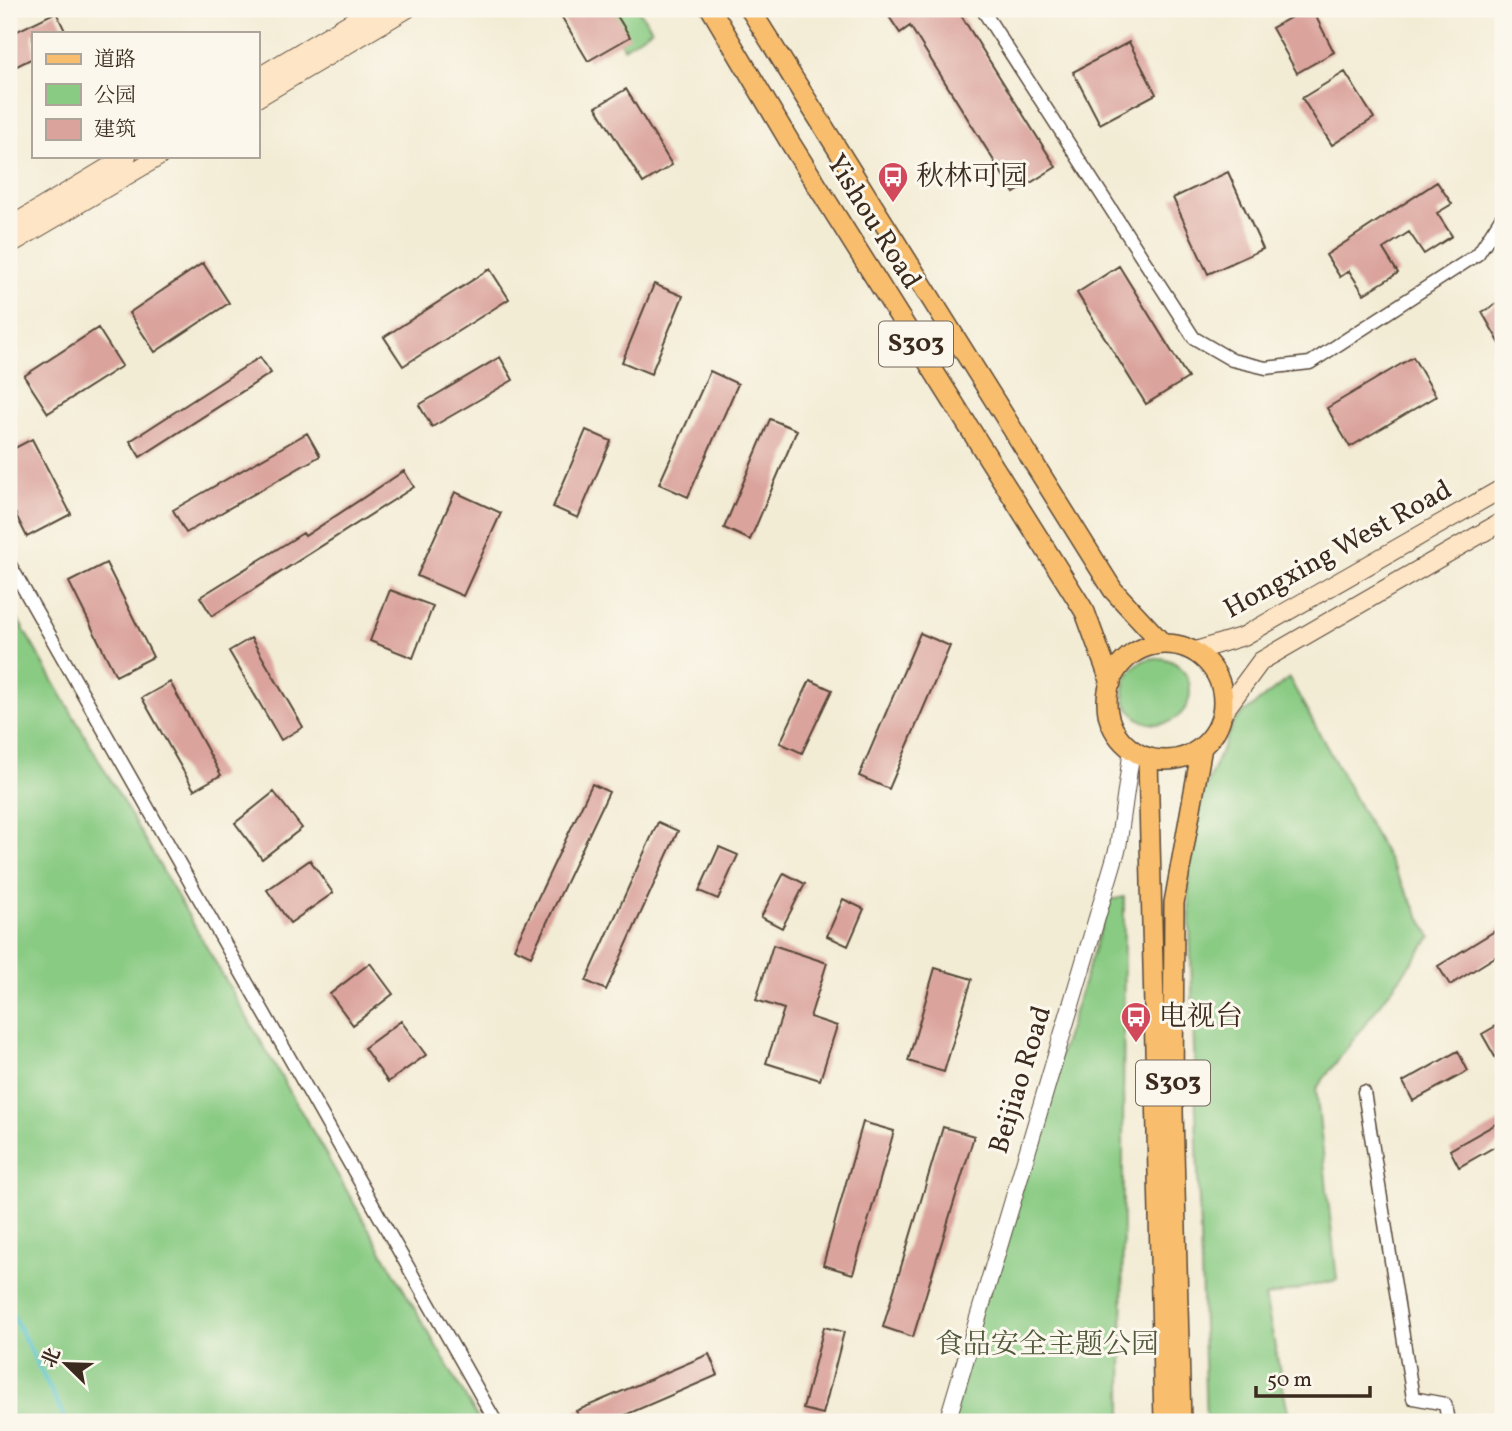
<svg xmlns="http://www.w3.org/2000/svg" width="1512" height="1431" viewBox="0 0 1512 1431" font-family="Vollkorn,'Noto Serif SC',serif">
<style>
.green{fill:#89cb83;stroke:#627a50;stroke-width:2}
.lines{fill:none;stroke-linecap:round;stroke-linejoin:round}
.stream{stroke:#56c3ce;stroke-width:4.5}
.building{fill:#daa39b}
.minor-casing{stroke:#574739;stroke-width:15}
.tertiary-casing{stroke:#574739;stroke-width:18}
.secondary-casing{stroke:#574739;stroke-width:20}
.primary-casing{stroke:#574739;stroke-width:22}
.minor{stroke:#fff;stroke-width:12}
.tertiary{stroke:#fff;stroke-width:16}
.secondary{stroke:#fde5c5;stroke-width:18}
.primary{stroke:#f9be6d;stroke-width:19}
.labels{text-anchor:middle;dominant-baseline:central;stroke-width:6;stroke-linejoin:round;paint-order:stroke}
.shield{fill:#fbf7ec;stroke:#75685c;stroke-width:2}
.shield-label{font-size:26px;font-weight:bold;fill:#3b2a1e}
.poi-label{font-size:28px;fill:#3b2a1e;stroke:#fbf7ec;text-anchor:start}
.street-label{font-size:28px;fill:#3b2a1e;stroke:#fbf7ec}
.park-label{font-size:28px;fill:#525a3c;stroke:#fbf7ec}
</style>
<rect width="100%" height="100%" fill="#fbf7ec"/>
<filter id="ink" filterUnits="userSpaceOnUse"><feTurbulence type="fractalNoise" baseFrequency=".0143" numOctaves="2"/><feDisplacementMap in="SourceGraphic" scale="14" xChannelSelector="R" yChannelSelector="G"/><feConvolveMatrix kernelMatrix="1 2 1 2 8 2 1 2 1" color-interpolation-filters="sRGB"/></filter>
<filter id="wash" filterUnits="userSpaceOnUse"><feTurbulence type="fractalNoise" baseFrequency=".00686" numOctaves="4" result="noise"/><feDisplacementMap in="SourceGraphic" scale="28" xChannelSelector="R" yChannelSelector="G"/><feGaussianBlur stdDeviation="1.57" result="paint"/><feColorMatrix in="noise" values="0 0 0 0 0 0 0 0 0 0 0 0 0 0 0 0 0 1.4 0 .05"/><feComposite in="paint" operator="in"/></filter>
<g filter="url(#wash)">
<rect width="100%" height="100%" fill="#f3ecd5"/>
<path class="green" d="M598 9H638L652 29 624 48Z
M9 604 480 1422H9Z
M1124 691a33 33 0 1 1 66 0a33 33 0 1 1-66 0Z
M1289 678 1431 937 1316 1089 1337 1280 1265 1297 1290 1422H1206L1188 863 1204 791 1234 721Z
M1124 897 1122 1422H942L1110 900Z"/>
<g class="lines">
<path class="stream" d="M9 1308 67 1422"/>
</g>
<g id="blocks">
<path class="building" d="M557 9H613L630 37 588 61Z
M884 9H957L1056 167 1014 193 910 26 900 33Z
M1306 9H1312L1334 52 1297 73 1272 28Z
M56 12 66 33H33V58L13 68 9 60V35Z
M1129 42 1156 94 1100 124 1073 72Z
M1345 72 1374 118 1332 145 1302 98Z
M626 89 672 165 643 183 596 107Z
M1228 172 1263 249 1208 274 1173 198Z
M1437 182 1452 204 1437 213 1452 236 1424 254 1409 232 1383 249 1398 273 1364 294 1349 271 1340 277 1326 255Z
M203 263 229 303 155 352 129 313Z
M1119 266 1188 378 1146 404 1077 293Z
M490 269 509 299 403 366 384 337Z
M654 284 683 296 651 374 622 362Z
M1503 300V349L1482 312Z
M98 328 122 366 48 413 24 376Z
M260 357 271 373 140 457 130 441Z
M500 357 513 380 432 427 419 405Z
M1413 357 1436 396 1350 447 1327 408Z
M710 371 738 384 688 497 659 484Z
M770 419 797 430 750 540 724 528Z
M586 430 611 441 578 518 553 507Z
M307 433 320 456 186 533 173 510Z
M32 439 71 514 27 537 9 501V451Z
M404 471 414 487 212 616 200 597 303 533 305 536Z
M455 492 501 513 463 596 417 576Z
M106 563 153 657 116 676 69 582Z
M390 590 433 606 413 658 370 641Z
M920 633 950 646 889 789 859 776Z
M251 638 303 727 281 740 229 651Z
M810 680 832 690 802 753 780 743Z
M170 682 221 775 194 790 142 698Z
M592 784 609 792 531 956 514 948Z
M274 792 302 828 262 859 235 823Z
M658 822 678 831 606 990 586 981Z
M719 847 738 855 718 899 699 891Z
M310 860 333 893 290 923 267 890Z
M784 873 805 884 782 928 761 917Z
M843 899 864 909 848 946 827 936Z
M1503 926V952L1450 985 1438 966Z
M773 945 827 963 810 1017 837 1026 820 1080 766 1063 784 1009 756 1000Z
M370 963 393 994 353 1025 330 994Z
M935 968 972 979 944 1072 908 1061Z
M401 1021 426 1055 388 1082 364 1048Z
M1503 1022V1071L1482 1034Z
M1458 1051 1468 1071 1413 1101 1403 1082Z
M1503 1120V1142L1459 1167 1450 1150Z
M863 1122 894 1131 853 1274 823 1265Z
M943 1127 974 1136 913 1337 883 1327Z
M824 1327 844 1332 823 1414 803 1409Z
M709 1354 718 1375 609 1422H581L576 1411Z"/>
</g>
</g>
<g filter="url(#ink)">
<use href="#blocks" fill-opacity="0" stroke="#574739" stroke-width="2"/>
<g class="lines">
<g class="minor-casing">
<path id="minor" d="M982 9 1194 338 1232 360 1266 368 1310 363 1478 254 1503 215
M9 563 496 1422
M1364 1092 1413 1398 1445 1404 1448 1422"/>
</g>
<g class="tertiary-casing">
<path id="tertiary" d="M947 1422 1118 847 1132 749"/>
</g>
<g class="secondary-casing">
<path id="secondary" d="M257 78 373 9
M257 98 407 9
M9 227 127 156
M9 245 160 156
M1195 651 1244 636 1503 488
M1222 714 1261 661 1503 521"/>
</g>
<g class="primary-casing">
<path id="primary" d="M711 9 791 144 1085 612 1111 683
M750 9 1113 590 1163 644
M1107 702a58 58 0 1 1 116 0a58 58 0 1 1-116 0Z
M1148 758 1164 1422
M1181 1422 1173 1111 1174 903 1202 747"/>
</g>
<use href="#minor" class="minor"/>
<use href="#tertiary" class="tertiary"/>
<use href="#secondary" class="secondary"/>
<use href="#primary" class="primary"/>
</g>
</g>
<defs>
<g id="bus-pin" transform="scale(1.575)"><path d="M0 17L-7.5 6A9.5 9.5 0 1 1 7.5 6Z" fill="#d1495b" stroke="#fbf7ec"/><path d="M-5-6H5V4H4V6H2V4H-2V6H-4V4H-5ZM-3.5-4V0h7V-4ZM-3.5 1.2v1.5H-2V1.2ZM2 1.2v1.5H3.5V1.2Z" fill="#fff"/></g>
</defs>
<g fill-rule="evenodd">
<use href="#bus-pin" x="893" y="177"/>
<use href="#bus-pin" x="1136" y="1017"/>
</g>
<g class="labels">
<g class="shield">
<rect x="879" y="321.5" width="74" height="45" rx="5"/>
<rect x="1136" y="1060.5" width="74" height="45" rx="5"/>
</g>
<g class="shield-label">
<text x="916" y="344">S303</text>
<text x="1173" y="1083">S303</text>
</g>
<g class="poi-label">
<text x="916" y="177">秋林可园</text>
<text x="1159" y="1017">电视台</text>
</g>
<g class="street-label">
<text transform="translate(873 222) rotate(58)">Yishou Road</text>
<text transform="translate(1338 550) rotate(-29)">Hongxing West Road</text>
<text transform="translate(1021 1080) rotate(-73)">Beijiao Road</text>
</g>
<g class="park-label">
<text x="1047" y="1345">食品安全主题公园</text>
</g>
</g>
<rect width="1512" height="1431" fill="none" stroke="#fbf7ec" stroke-width="35"/>
<rect x="32" y="32" width="228" height="126" fill="#fbf7ec" stroke="#aea59a" stroke-width="2"/>
<rect x="46" y="54" width="35" height="10" fill="#f9be6d" stroke="#aea59a" stroke-width="2"/>
<text x="94" y="66" font-size="21" fill="#3b2a1e">道路</text>
<rect x="46" y="84" width="35" height="21" fill="#89cb83" stroke="#aea59a" stroke-width="2"/>
<text x="94" y="102" font-size="21" fill="#3b2a1e">公园</text>
<rect x="46" y="119" width="35" height="21" fill="#daa39b" stroke="#aea59a" stroke-width="2"/>
<text x="94" y="136" font-size="21" fill="#3b2a1e">建筑</text>
<g transform="translate(66 1364) rotate(293)" stroke="#fbf7ec" stroke-width="5" paint-order="stroke">
<path d="M0-5L12 26L0 18L-12 26Z" fill="#3b2a1e"/>
<text y="-10" font-size="19" font-weight="bold" text-anchor="middle" fill="#3b2a1e">北</text>
</g>
<path d="M1256 1386v10h114v-10" fill="none" stroke="#3b2a1e" stroke-width="3.5"/>
<text x="1267" y="1386" font-size="21" fill="#3b2a1e" stroke="#fbf7ec" stroke-width="5" paint-order="stroke">50 m</text>
</svg>
